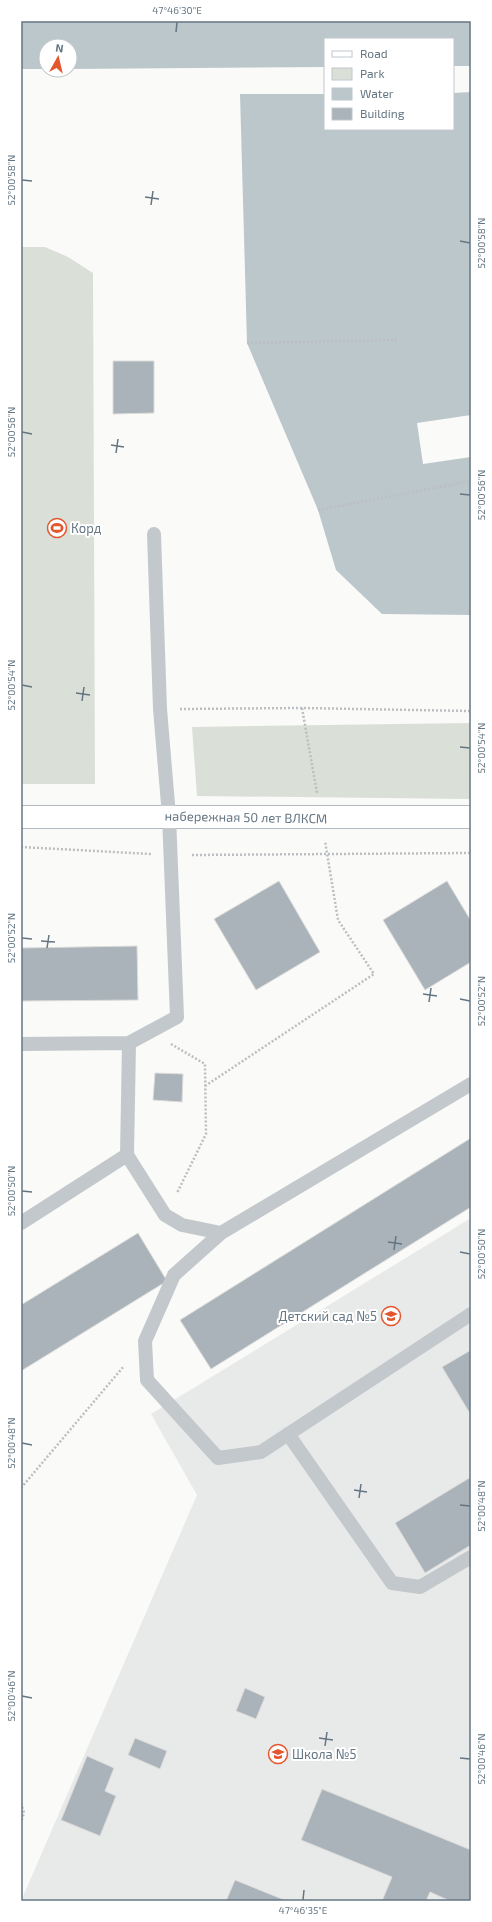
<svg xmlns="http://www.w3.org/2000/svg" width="492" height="1922" viewBox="0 0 492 1922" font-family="'Exo 2',sans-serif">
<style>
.built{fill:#e8e9e9}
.green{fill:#dadfd7}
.water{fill:#bbc7cb}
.pier{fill:#fafaf8}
.building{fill:#aab3b9;stroke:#dcdcda}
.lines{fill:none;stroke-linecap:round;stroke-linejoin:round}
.secondary-casing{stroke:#b3babf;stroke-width:24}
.path{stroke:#bbbfc2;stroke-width:2.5;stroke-dasharray:2 2;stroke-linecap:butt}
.lane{stroke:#c3c8cc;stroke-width:14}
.secondary{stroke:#fff;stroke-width:22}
.ticks{fill:none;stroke:#657683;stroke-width:1.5}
.labels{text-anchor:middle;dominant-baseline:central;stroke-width:4;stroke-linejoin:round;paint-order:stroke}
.poi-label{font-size:13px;fill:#657683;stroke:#fff;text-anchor:start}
.street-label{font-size:13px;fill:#657683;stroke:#fff}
.neatline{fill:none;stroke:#657683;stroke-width:1.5}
.ticks-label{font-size:10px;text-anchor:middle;fill:#657683}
</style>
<rect width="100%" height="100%" fill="#fafaf8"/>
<path class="built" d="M471 1218V1901H21L197 1495 151 1414Z"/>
<path class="green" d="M21 247H45L68 257 93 273 95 784H21Z
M471 723V799L197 796 192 727Z"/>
<path class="water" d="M21 21H471V66H453V39H325V67L70 69V46H46V69H21Z
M471 92V615L382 614 336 570 318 510 247 343 240 94H325V129H453V93Z"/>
<path class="pier" d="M471 415V457L423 464 417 423Z"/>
<path class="building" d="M113 361H154V413L113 414Z
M279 881 320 952 256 990 214 919Z
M447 881 471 921V962L425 990 383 920Z
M137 946 138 1000 21 1001V948Z
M155 1073 183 1074 182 1102 153 1100Z
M471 1138V1207L211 1369 180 1320Z
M138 1233 167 1281 21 1371V1305Z
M471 1350V1411L469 1412 442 1367Z
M471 1477V1545L425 1573 395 1523Z
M245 1688 265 1697 256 1719 236 1711Z
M135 1738 167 1751 160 1769 128 1755Z
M87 1756 114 1768 105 1791 116 1796 100 1836 61 1820Z
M322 1789 471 1850V1901H450L430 1892 426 1901H382L392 1877 301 1840Z
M235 1880 287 1901H226Z"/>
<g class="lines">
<g class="secondary-casing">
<path id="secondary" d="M21 817H471"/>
</g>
<path class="path" d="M247 343 398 340
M318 510 471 481
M302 708 317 793
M180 709 302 708 471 711
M21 847 151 854
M192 855 471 853
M171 1044 205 1064 206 1134 177 1193
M205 1086 374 974 338 920 325 841
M21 1488 124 1366
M21 1803 24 1813 21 1822"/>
<path class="lane" d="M129 1043 127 1155 165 1215 182 1225 221 1233 471 1084
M21 1044 129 1043 177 1017 169 816 160 709 154 534
M21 1223 127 1155
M221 1233 174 1275 145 1341 147 1380 218 1458 261 1452 471 1314
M288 1434 392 1583 420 1587 471 1557"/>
<use href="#secondary" class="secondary"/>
</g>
<path class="ticks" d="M176 32 177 22M22 180 32 181M145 197 159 199M151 205 153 191M460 241 470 243M22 432 32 434M111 445 124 447M116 453 118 439M460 494 470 495M22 685 32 687M76 693 90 695M82 701 84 687M460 747 470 748M22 938 32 939M41 941 55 942M47 948 49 935M423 994 437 996M460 999 470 1001M429 1002 431 988M22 1191 32 1192M388 1242 402 1244M394 1250 396 1236M460 1252 470 1254M22 1443 32 1445M354 1490 367 1492M359 1498 361 1484M460 1505 470 1506M22 1696 32 1698M319 1738 333 1740M325 1746 327 1732M460 1758 470 1759M303 1900 304 1890"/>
<defs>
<g id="stadium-ring" transform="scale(1)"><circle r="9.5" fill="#fff" stroke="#e4572e" stroke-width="1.5"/><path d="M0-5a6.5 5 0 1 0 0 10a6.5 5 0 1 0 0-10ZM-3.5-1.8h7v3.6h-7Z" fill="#e4572e"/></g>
<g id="school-ring" transform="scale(1)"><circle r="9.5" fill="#fff" stroke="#e4572e" stroke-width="1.5"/><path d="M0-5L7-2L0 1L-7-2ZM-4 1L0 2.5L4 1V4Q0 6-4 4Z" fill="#e4572e"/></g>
</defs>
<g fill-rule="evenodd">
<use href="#stadium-ring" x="57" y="528"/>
<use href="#school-ring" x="391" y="1316"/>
<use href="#school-ring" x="278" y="1754"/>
</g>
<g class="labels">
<g class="poi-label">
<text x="71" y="528">Корд</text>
<text x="377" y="1316" text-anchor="end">Детский сад №5</text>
<text x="292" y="1754">Школа №5</text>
</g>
<g class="street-label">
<text transform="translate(246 817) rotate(1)">набережная 50 лет ВЛКСМ</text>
</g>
</g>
<rect width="492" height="1922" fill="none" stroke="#ffffff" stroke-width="44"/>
<rect x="324" y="38" width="130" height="92" fill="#ffffff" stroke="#c1c8cd"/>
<rect x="332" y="51" width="20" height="6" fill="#ffffff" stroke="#c1c8cd"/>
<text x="360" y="58" font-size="12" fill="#657683">Road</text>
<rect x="332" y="68" width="20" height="12" fill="#dadfd7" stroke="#c1c8cd"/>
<text x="360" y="78" font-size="12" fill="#657683">Park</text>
<rect x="332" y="88" width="20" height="12" fill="#bbc7cb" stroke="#c1c8cd"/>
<text x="360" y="98" font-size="12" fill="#657683">Water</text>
<rect x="332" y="108" width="20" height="12" fill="#aab3b9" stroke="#c1c8cd"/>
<text x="360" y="118" font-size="12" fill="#657683">Building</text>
<g transform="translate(58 58) rotate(8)"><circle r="19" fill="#ffffff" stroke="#c1c8cd"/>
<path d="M0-3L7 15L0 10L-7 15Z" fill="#e4572e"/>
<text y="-6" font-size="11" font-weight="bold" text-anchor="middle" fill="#657683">N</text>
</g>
<rect x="22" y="22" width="448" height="1878" class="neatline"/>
<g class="ticks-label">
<text x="177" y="14">47°46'30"E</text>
<text transform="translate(11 180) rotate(-90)" y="4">52°00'58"N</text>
<text transform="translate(481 243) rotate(-90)" y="4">52°00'58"N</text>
<text transform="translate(11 432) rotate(-90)" y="4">52°00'56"N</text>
<text transform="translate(481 495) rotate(-90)" y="4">52°00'56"N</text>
<text transform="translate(11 685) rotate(-90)" y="4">52°00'54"N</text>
<text transform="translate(481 748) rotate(-90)" y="4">52°00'54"N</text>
<text transform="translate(11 938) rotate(-90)" y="4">52°00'52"N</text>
<text transform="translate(481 1001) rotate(-90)" y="4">52°00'52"N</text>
<text transform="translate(11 1191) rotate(-90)" y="4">52°00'50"N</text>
<text transform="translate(481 1254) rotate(-90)" y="4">52°00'50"N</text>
<text transform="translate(11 1443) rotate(-90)" y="4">52°00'48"N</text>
<text transform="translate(481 1506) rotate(-90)" y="4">52°00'48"N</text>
<text transform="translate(11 1696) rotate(-90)" y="4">52°00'46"N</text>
<text transform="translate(481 1759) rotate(-90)" y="4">52°00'46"N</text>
<text x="303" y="1914">47°46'35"E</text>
</g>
</svg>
